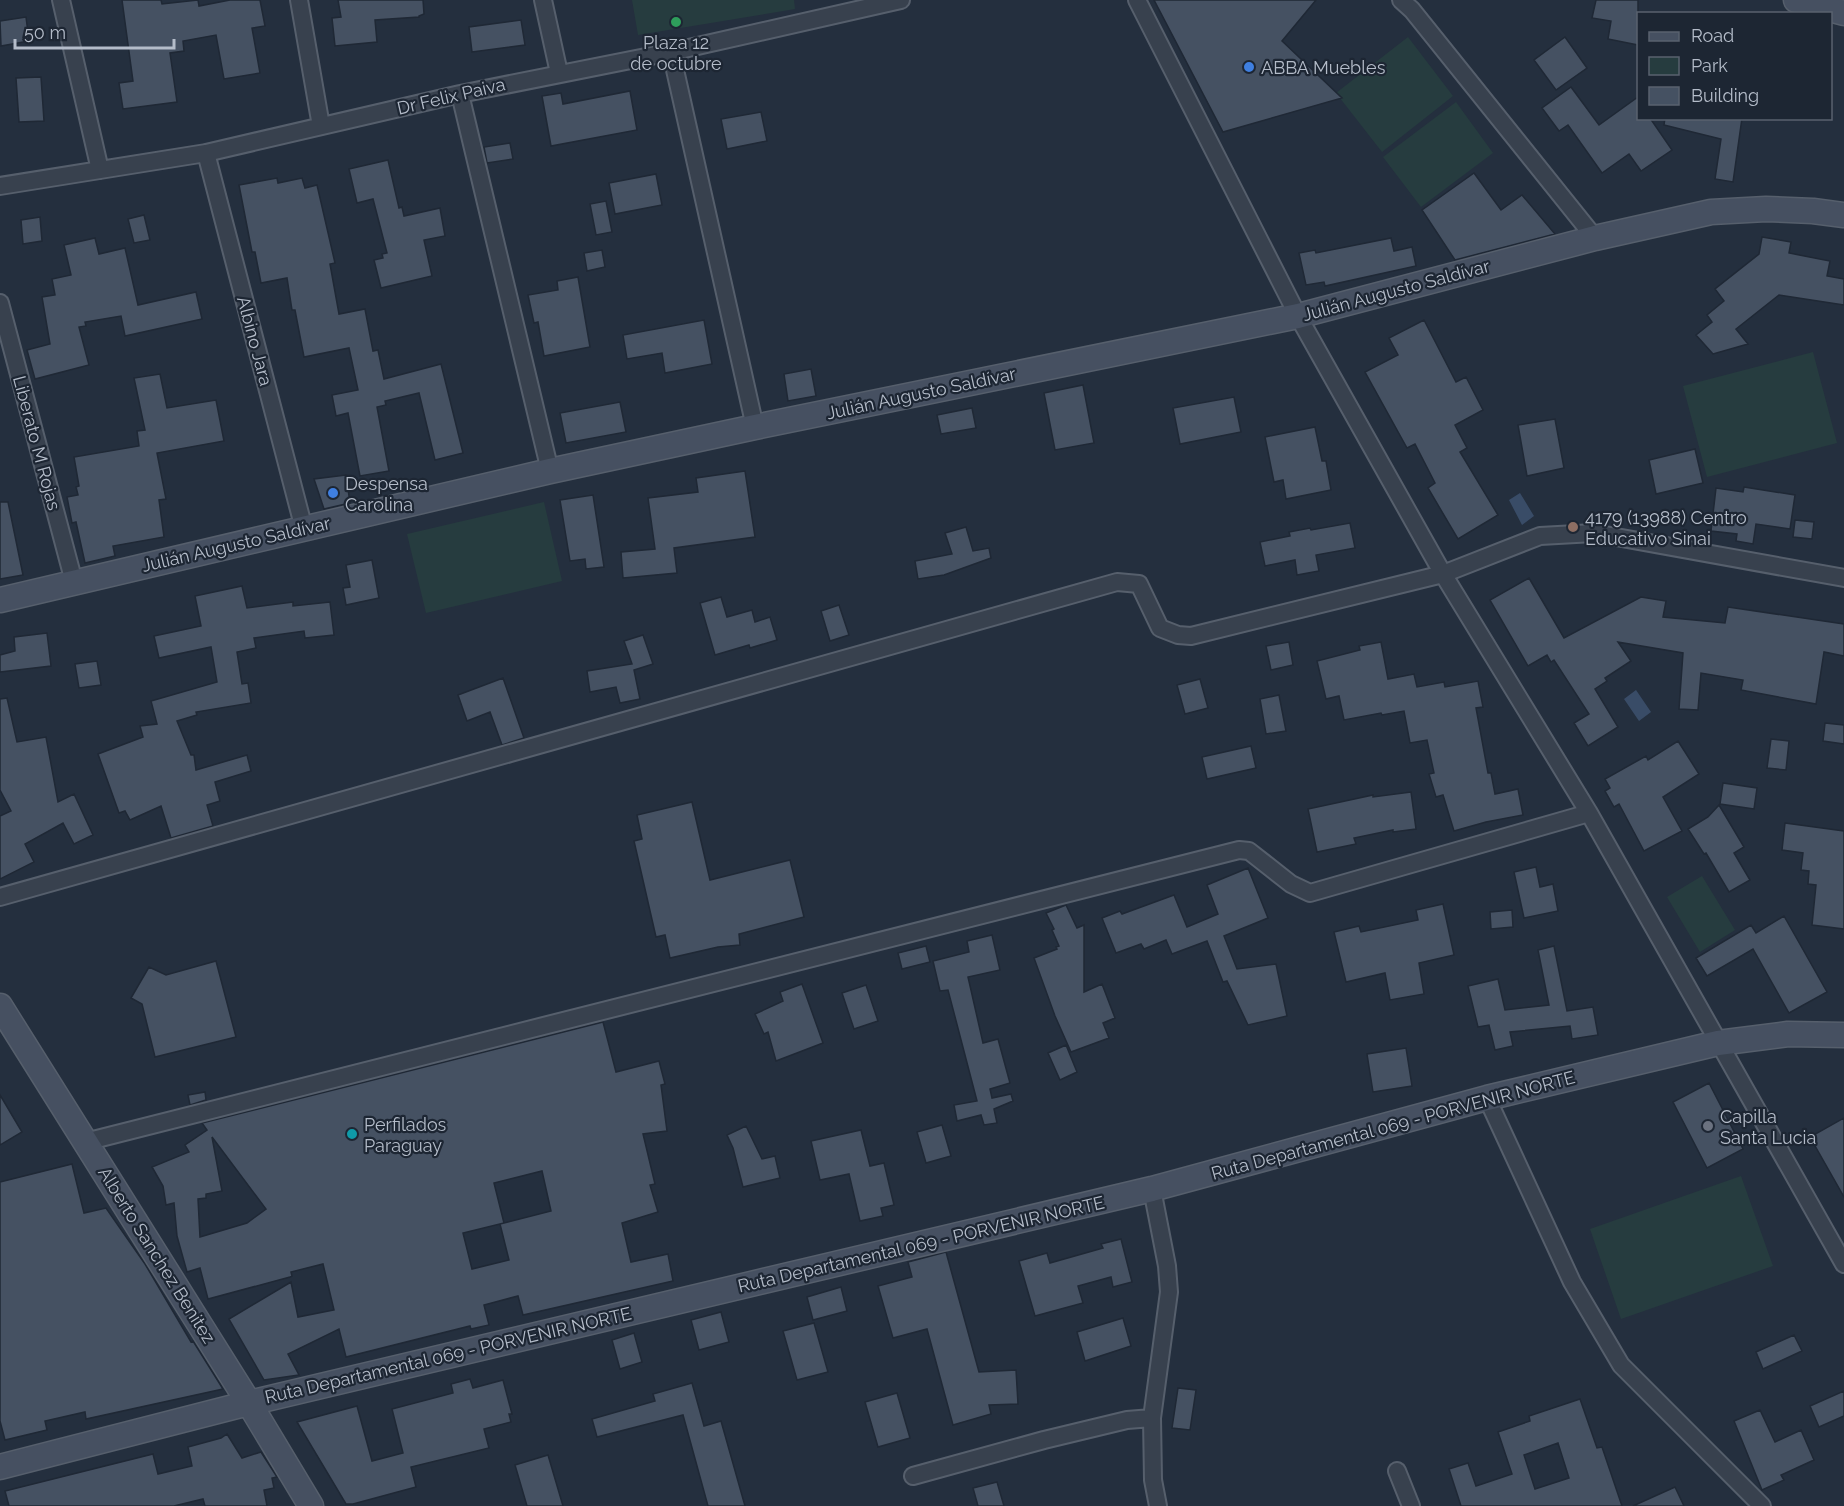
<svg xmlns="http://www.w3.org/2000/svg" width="1844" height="1506" viewBox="0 0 1844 1506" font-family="Raleway,sans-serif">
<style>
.green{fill:#263c3f}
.water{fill:#394c67}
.building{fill:#455162;stroke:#1f2835;stroke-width:1.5;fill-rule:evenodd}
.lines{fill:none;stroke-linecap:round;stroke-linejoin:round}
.street-casing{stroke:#565f6c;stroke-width:20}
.secondary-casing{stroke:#565f6c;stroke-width:27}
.street{stroke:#38414e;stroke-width:16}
.secondary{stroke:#465061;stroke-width:24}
.leisure-dot{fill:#2e9e5b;stroke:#1d2633;stroke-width:2}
.shop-dot{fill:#3f7fe0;stroke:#1d2633;stroke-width:2}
.education-dot{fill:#8d6e63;stroke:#1d2633;stroke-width:2}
.worship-dot{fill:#6b7280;stroke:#1d2633;stroke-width:2}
.culture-dot{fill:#0f9aa8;stroke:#1d2633;stroke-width:2}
.labels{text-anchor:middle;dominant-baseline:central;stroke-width:4.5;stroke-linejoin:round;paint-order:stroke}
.poi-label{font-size:18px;fill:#b4bcc9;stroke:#1d2633;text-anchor:start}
.street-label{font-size:18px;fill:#b4bcc9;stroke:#1d2633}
</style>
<rect width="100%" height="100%" fill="#242f3e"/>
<path class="green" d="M632 0H794L795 9 638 35Z
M1408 37 1453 96 1382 152 1336 93Z
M1456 102 1493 153 1421 207 1383 157Z
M1813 352 1837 443 1707 477 1683 386Z
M544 502 562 581 426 613 407 534Z
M1702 876 1735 930 1700 952 1667 897Z
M1741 1176 1773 1266 1621 1319 1590 1229Z"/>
<path class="water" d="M1520 493 1534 516 1522 525 1509 500Z
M1636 690 1651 712 1639 721 1624 699Z"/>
<path class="building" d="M122 0H161L162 4 198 0 199 6 230 0H260L265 26 252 28 260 73 224 79 216 35 183 41 184 51 170 53 177 102 123 109 119 83 133 81Z
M338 0H423L424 14 419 16V17L375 20 377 42 335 46 332 18 341 17Z
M1154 0H1316L1282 41 1342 98 1223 132Z
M1596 0H1638V45L1608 39 1611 21 1592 18Z
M26 17 29 41 1 46 0 21Z
M521 20 525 45 472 52 469 27Z
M1565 37 1587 68 1556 90 1534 60Z
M41 77 44 121 19 122 16 78Z
M1571 87 1599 125 1638 97V118H1650L1672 150 1641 171 1629 154 1602 173 1568 125 1559 131 1542 108Z
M630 91 637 130 551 146 542 96 561 93 563 104Z
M761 112 767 141 727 149 721 119Z
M1665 118H1742L1733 182 1715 179 1721 139 1664 125Z
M510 143 513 159 487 163 484 147Z
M388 160 399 208 402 207 404 216 440 208 445 236 424 240 432 276 381 288 374 260 383 258 382 254 387 253 373 199 357 203 349 169Z
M1474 173 1501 210 1522 195 1555 234 1455 260 1422 210Z
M656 174 662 205 615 214 609 183Z
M277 178 278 183 302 178 305 188 317 185 335 263 330 264 339 314 365 309 373 351 378 350 384 379 441 364 463 453 435 460 419 393 385 401 386 405 377 407 389 471 360 476 348 413 336 416 332 395 358 390 349 348 304 357 295 310H292L287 278 261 283 255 252H252L239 185Z
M606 201 612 232 596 235 590 204Z
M144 215 150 240 134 243 128 219Z
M40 217 42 241 23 244 21 220Z
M1762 237 1791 242 1789 253 1830 261 1827 276 1844 279V305L1779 295 1736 329 1748 344 1713 354 1696 335 1712 322 1707 315 1724 301 1715 289 1759 254Z
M95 238 99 254 125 248 138 305 196 292 202 319 125 336 121 316 85 322 86 326 79 327 89 365 35 379 27 350 50 344 42 297 55 295 52 279 71 275 64 245Z
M1391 238 1394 251 1412 247 1416 266 1325 286 1324 282 1306 285 1299 253 1315 250 1316 253Z
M602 250 605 267 587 271 584 253Z
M578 277 590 347 544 356 538 322 534 323 528 295 558 290 557 281Z
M704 320 712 364 665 373 662 353 627 359 623 335Z
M1424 320 1456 382 1466 377 1483 410 1455 425 1467 448 1460 452 1498 515 1458 539 1428 488 1435 483 1415 444 1407 448 1365 372 1398 355 1389 338Z
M811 369 816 396 788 401 784 374Z
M160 374 167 408 216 400 224 441 157 453 166 499 159 500 164 537 113 546 115 556 85 563 76 522 72 523 67 497 78 495 76 487 79 486 74 457 139 446 137 431 145 430 134 378Z
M1083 385 1094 443 1055 450 1044 393Z
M1234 397 1241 432 1180 444 1173 408Z
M620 402 626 432 566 443 560 413Z
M972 408 976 428 941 434 937 415Z
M1555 419 1564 468 1527 476 1518 425Z
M1315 427 1322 461H1326L1331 490 1286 499 1283 480 1274 482 1265 437Z
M1695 449 1703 483 1656 494 1649 460Z
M745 471 755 537 674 548 677 573 623 578 621 552 655 549 648 498 698 492 696 478Z
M346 475 350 503 324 509 314 479Z
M1744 487 1795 495 1790 529 1756 524 1753 544 1736 541 1737 534 1711 531 1716 488 1743 492Z
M593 495 604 567 586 569 585 559 570 561 560 500Z
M0 502H8L23 575 0 579Z
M1795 520 1814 522 1812 539 1793 537Z
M1350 523 1355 548 1316 555 1319 571 1297 575 1295 560 1265 566 1260 542 1290 536 1289 532 1310 528 1311 530Z
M966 527 973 551 989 548 991 558 944 575 918 579 915 561 952 554 945 533Z
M372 560 379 598 346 605 343 588 350 587 346 565Z
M1529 578 1564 638 1641 597 1666 601 1663 617 1725 623 1728 607 1844 624V656L1824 652 1816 704 1741 690 1743 680 1701 673 1698 710 1679 709 1683 653 1618 642 1631 661 1605 678 1607 681 1595 689 1618 727 1588 746 1574 723 1589 714 1554 660 1551 662 1547 655 1528 666 1490 600Z
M242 586 247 608 293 602V606L330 602 334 635 305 638 304 631 254 638 256 648 237 652 242 684 248 683 251 703 196 712 197 715 177 721 191 755H194L196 770 247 755 251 771 215 782 220 801 207 805 213 826 171 838 161 806 130 820 125 811 119 813 98 754 143 737 140 726 157 724 151 701 217 682 211 647 159 658 154 636 201 626 195 596Z
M721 597 727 617 752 610 755 622 770 617 777 640 750 648 749 645 715 655 700 603Z
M839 605 849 635 830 641 821 611Z
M47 633 51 666 0 672V655L15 651 14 637Z
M643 635 653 664 634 670 640 699 620 703 616 687 590 692 587 671 632 664 624 641Z
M1289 642 1293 665 1271 670 1266 646Z
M1381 642 1388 679 1414 674 1417 687 1444 682 1445 687 1478 681 1483 707 1476 708 1488 773H1491L1495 794 1518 789 1523 815 1486 822 1454 831 1443 795 1436 797 1429 774 1434 773 1427 740 1410 743 1404 711 1382 715 1381 713 1344 720 1339 696 1326 699 1317 661 1360 650 1359 646Z
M97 661 101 685 79 688 75 664Z
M503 678 524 738 502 745 490 712 467 721 458 695Z
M1200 679 1208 708 1185 714 1177 685Z
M1279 695 1286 731 1266 734 1260 699Z
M7 698 17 742 46 737 58 802 74 794 93 835 74 844 63 823 25 844 34 862 0 879V816L11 811 0 790V699Z
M1825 723 1844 725V744L1823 741Z
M1771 739 1789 741 1786 770 1767 768Z
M1678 741 1699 774 1663 797 1682 831 1644 851 1619 804 1614 807 1605 791 1610 788 1605 779 1646 756 1648 760Z
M1251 746 1256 768 1207 779 1202 757Z
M1723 783 1757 788 1754 809 1720 804Z
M1411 792 1416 829 1393 832V830L1354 838 1356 844 1317 852 1308 809 1373 795V797Z
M692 802 710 880 790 860 804 917 739 934 740 945 718 947 670 958 665 935 656 937 634 841 642 839 637 815Z
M1719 805 1744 847 1734 853 1750 880 1729 892 1706 853 1704 854 1688 829 1708 817Z
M1785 823 1844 831V929L1812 925 1816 885 1808 884 1809 871 1801 870 1803 853 1782 850Z
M1536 867 1540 887 1553 884 1558 911 1524 918 1514 872Z
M1248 868 1268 918 1224 936 1237 969 1276 964 1287 1016 1248 1025 1227 981 1223 982 1207 941 1172 954 1166 940 1144 949 1141 944 1116 953 1102 918 1120 911 1122 914 1174 895 1187 927 1218 914 1207 885Z
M1443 904 1454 955 1419 963 1424 994 1390 1000 1385 973 1346 982 1334 932 1359 926 1361 932 1418 920 1416 910Z
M1066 905 1077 928 1084 925V992L1102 984 1115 1018 1103 1023 1109 1038 1071 1052 1055 1016 1034 958 1057 949 1056 947 1059 946 1052 930 1054 929 1046 913Z
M1512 910 1513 927 1491 929 1490 912Z
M1784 916 1827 992 1789 1013 1753 949 1707 976 1696 958 1751 925 1756 933Z
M992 935 1000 970 968 977 983 1043 998 1039 1010 1083 990 1089 992 1098 1011 1094 1013 1101 994 1109 997 1123 984 1125 981 1115 957 1121 954 1105 977 1101 948 990 940 991 933 961 969 952 967 941Z
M926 946 930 962 902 969 898 953Z
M1554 946 1567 1011 1593 1007 1598 1035 1572 1039 1570 1026 1510 1032 1513 1046 1495 1050 1489 1025 1478 1027 1468 986 1498 979 1505 1010 1549 1005 1538 950Z
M216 961 236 1037 155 1057 142 1004 131 998 149 967 166 975Z
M802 984 823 1043 776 1061 768 1032 764 1034 755 1014 783 1001 780 992Z
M866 985 878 1021 854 1029 842 993Z
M603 1022 616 1072 659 1061 665 1084 661 1085 667 1131 643 1134 655 1184 650 1185 658 1212 622 1223 631 1262 668 1254 673 1281 523 1315 518 1296 484 1305 489 1325 471 1329 470 1326 346 1357 339 1329 288 1354 299 1375 264 1380 229 1319 291 1282 298 1317 334 1310 323 1264 291 1272 292 1276 290 1277 208 1299 200 1268 187 1272 177 1236 174 1203 166 1205 163 1186 152 1167 189 1152 185 1145 207 1130 202 1123ZM212 1137 266 1209 247 1223 200 1237 198 1199 206 1198V1194L222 1191ZM542 1171 551 1211 500 1224 509 1260 472 1269 463 1233 504 1223 494 1183Z
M1066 1045 1077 1072 1060 1080 1048 1053Z
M1406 1048 1412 1086 1373 1092 1367 1054Z
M1709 1083 1743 1149 1707 1168 1673 1102Z
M205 1092 206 1100 190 1105 188 1095Z
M0 1095 22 1132 0 1145Z
M1844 1118V1197L1810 1137Z
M942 1125 951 1156 926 1163 917 1132Z
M746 1126 762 1159 775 1156 780 1178 743 1187 733 1148 727 1135Z
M861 1130 870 1166 884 1163 894 1205 881 1208 883 1216 860 1221 849 1174 820 1180 811 1141Z
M72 1164 84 1213 106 1208 145 1264 191 1342 193 1341 223 1389 86 1419 85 1412 45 1421 47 1430 5 1440 0 1421V1182Z
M1121 1239 1132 1282 1113 1287 1111 1277 1078 1286 1083 1303 1035 1316 1019 1261 1047 1253 1050 1263 1103 1248 1101 1244Z
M946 1252 979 1372 1016 1370 1018 1404 989 1405 991 1414 953 1425 927 1329 893 1338 878 1286 912 1277 908 1262Z
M841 1287 847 1311 813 1320 807 1297Z
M721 1312 729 1342 699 1350 691 1320Z
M1123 1318 1131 1346 1085 1361 1077 1332Z
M814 1323 828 1372 797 1380 783 1331Z
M634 1333 642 1362 620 1369 612 1340Z
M1794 1335 1802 1351 1763 1369 1756 1352Z
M470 1379 473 1388 503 1380 512 1414H509L511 1422 484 1429 489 1448 411 1467 416 1487 353 1504H346L297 1422 357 1406 372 1461 403 1453 392 1409 453 1393 451 1384Z
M692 1383 704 1426 721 1421 745 1506H708L683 1415 597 1437 592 1419 655 1401 653 1394Z
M1178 1388 1196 1390 1190 1430 1172 1428Z
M1844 1391V1416L1819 1427 1810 1406Z
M897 1393 910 1438 878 1447 865 1402Z
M1580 1399 1597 1448 1602 1447 1622 1506H1461L1449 1469 1468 1463 1476 1486 1512 1474 1498 1432 1530 1421 1529 1416ZM1558 1443 1569 1478 1535 1489 1524 1455Z
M1760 1410 1775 1442 1801 1430 1814 1460 1781 1475 1784 1480 1762 1490 1734 1421Z
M227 1434 242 1458 261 1452 277 1477 272 1478 274 1488 264 1490 267 1506H205L203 1499 174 1506H9L5 1491 153 1454 158 1474 192 1466 188 1447 221 1438Z
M548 1455 563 1506H527L515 1465Z
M997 1482 1004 1506H978L973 1488Z
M1675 1487 1684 1506H1633Z"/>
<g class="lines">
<g class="street-casing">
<path id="street" d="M61 0 100 170
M299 0 321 126
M543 0 559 73
M1137 0 1298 316 1443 574 1589 813 1844 1264
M1401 0 1412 10 1595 238
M671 52 755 427
M460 94 550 471
M206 153 304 529
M0 186 206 153 460 94 671 52 901 0
M0 303 74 582
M0 897 1117 582 1139 584 1160 628 1178 635 1191 636 1443 574 1540 536 1594 533 1844 578
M1487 1098 1572 1282 1621 1365 1762 1506
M85 1142 1239 850 1249 851 1291 884 1310 893 1589 813
M1152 1189 1167 1266 1169 1292 1152 1418 1153 1480 1158 1506
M1397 1471 1411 1506
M913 1476 1044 1440 1127 1420 1152 1418"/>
</g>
<g class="secondary-casing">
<path id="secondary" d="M1796 0 1844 13
M0 600 550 471 755 427 1298 316 1595 238 1711 212 1766 209 1813 211 1844 215
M0 1006 249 1403 311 1506
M0 1467 249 1403 1152 1189 1487 1098 1718 1043 1788 1034 1844 1035"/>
</g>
<use href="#street" class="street"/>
<use href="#secondary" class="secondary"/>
</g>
<circle class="leisure-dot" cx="676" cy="22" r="6"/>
<g class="shop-dot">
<circle cx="1249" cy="67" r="6"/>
<circle cx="333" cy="493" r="6"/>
</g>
<circle class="education-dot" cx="1573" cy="527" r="6"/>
<circle class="worship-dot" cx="1708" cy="1126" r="6"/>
<circle class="culture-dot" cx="352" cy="1134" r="6"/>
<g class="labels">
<g class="poi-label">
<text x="676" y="42" text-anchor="middle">Plaza 12<tspan x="676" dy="21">de octubre</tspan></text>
<text x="1261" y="67">ABBA Muebles</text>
<text x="345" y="483">Despensa<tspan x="345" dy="21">Carolina</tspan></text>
<text x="1585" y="517">4179 (13988) Centro<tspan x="1585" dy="21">Educativo Sinai</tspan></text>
<text x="1720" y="1116">Capilla<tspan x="1720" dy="21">Santa Lucia</tspan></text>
<text x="364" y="1124">Perfilados<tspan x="364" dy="21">Paraguay</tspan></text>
</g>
<g class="street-label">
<text transform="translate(451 96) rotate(-13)">Dr Felix Paiva</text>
<text transform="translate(1396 290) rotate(-15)">Julián Augusto Saldívar</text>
<text transform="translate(255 341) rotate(75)">Albino Jara</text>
<text transform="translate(921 393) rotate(-12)">Julián Augusto Saldívar</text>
<text transform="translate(37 443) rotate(75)">Liberato M Rojas</text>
<text transform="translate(236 544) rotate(-13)">Julián Augusto Saldívar</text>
<text transform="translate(1393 1125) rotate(-15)">Ruta Departamental 069 - PORVENIR NORTE</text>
<text transform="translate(921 1244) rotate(-13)">Ruta Departamental 069 - PORVENIR NORTE</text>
<text transform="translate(157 1255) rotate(58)">Alberto Sanchez Benitez</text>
<text transform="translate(448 1355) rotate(-13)">Ruta Departamental 069 - PORVENIR NORTE</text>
</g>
</g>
<rect x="1637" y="12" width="195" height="108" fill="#1d2633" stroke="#59626f" stroke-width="1.5"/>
<rect x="1649" y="32" width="30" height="9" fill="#465061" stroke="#59626f" stroke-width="1.5"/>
<text x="1691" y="42" font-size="18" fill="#b4bcc9">Road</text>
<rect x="1649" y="57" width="30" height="18" fill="#263c3f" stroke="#59626f" stroke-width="1.5"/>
<text x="1691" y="72" font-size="18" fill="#b4bcc9">Park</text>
<rect x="1649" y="87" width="30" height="18" fill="#455162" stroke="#59626f" stroke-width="1.5"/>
<text x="1691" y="102" font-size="18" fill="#b4bcc9">Building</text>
<path d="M15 39v9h159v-9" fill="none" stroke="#b4bcc9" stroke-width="3"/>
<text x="24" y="39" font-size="18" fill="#b4bcc9" stroke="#1d2633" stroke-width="4.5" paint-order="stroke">50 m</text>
</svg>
